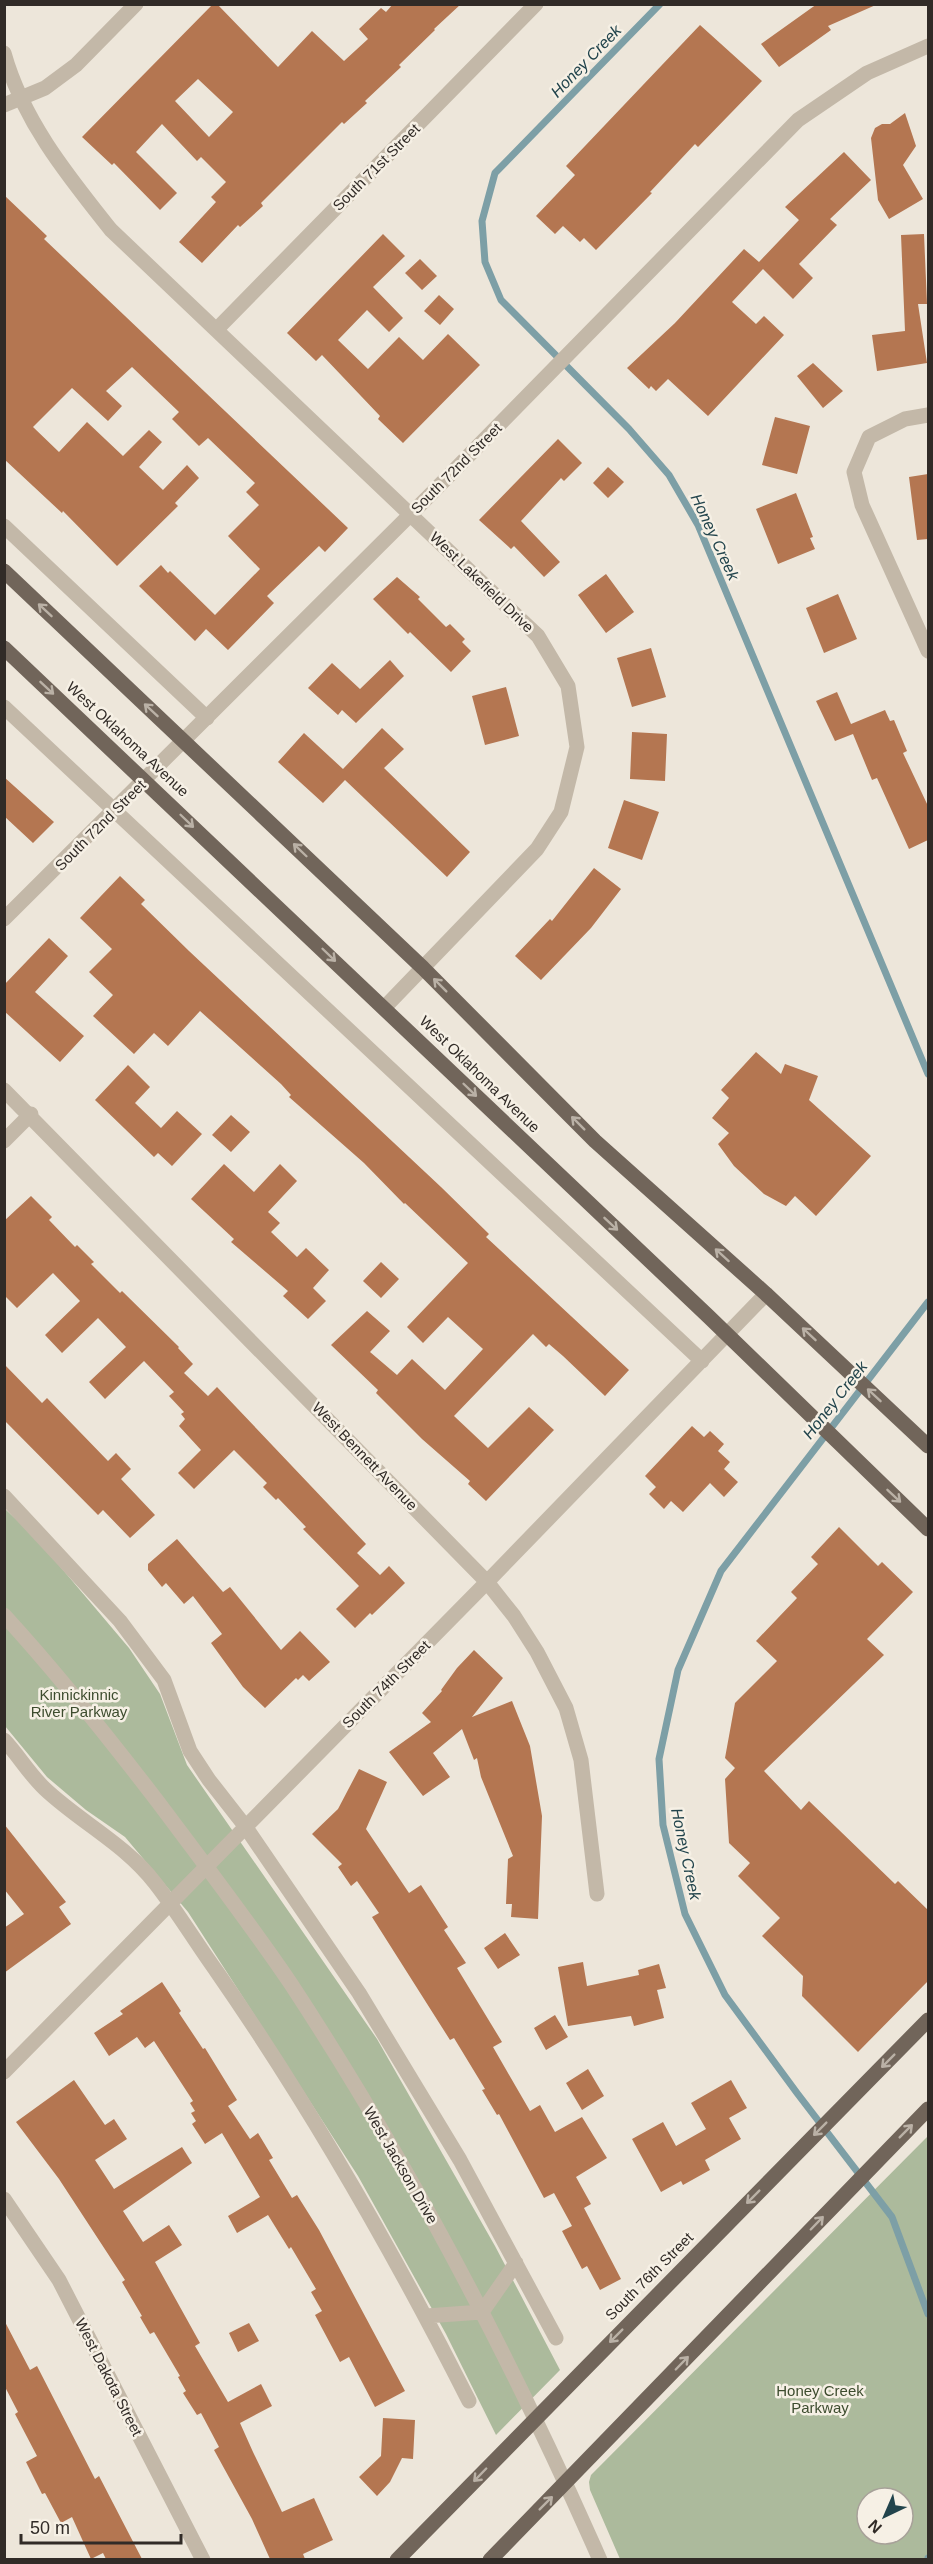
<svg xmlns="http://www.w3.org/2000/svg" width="933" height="2564" viewBox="0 0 933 2564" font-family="Arial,sans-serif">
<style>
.green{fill:#acba9c;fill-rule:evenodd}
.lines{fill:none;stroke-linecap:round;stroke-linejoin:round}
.stream{stroke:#7d9fa6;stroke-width:7}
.building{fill:#b47651;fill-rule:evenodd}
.minor{stroke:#c3b8a8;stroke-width:15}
.major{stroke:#71655a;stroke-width:15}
.oneway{stroke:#bab1a6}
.labels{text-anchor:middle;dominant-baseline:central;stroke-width:5;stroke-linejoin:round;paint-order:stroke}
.street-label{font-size:15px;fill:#312b27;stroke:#f6f0e5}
.park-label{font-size:15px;fill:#3d4c2e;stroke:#f6f0e5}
.water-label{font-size:16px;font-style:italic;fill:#22444c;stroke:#f6f0e5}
</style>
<rect width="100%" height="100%" fill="#ede6da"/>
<path class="green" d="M4 1508 36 1538 129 1648 160 1694 187 1765 377 2039 495 2246 560 2370 496 2435 446 2334 358 2176 188 1912 125 1837 86 1810 47 1777 5 1726Z
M928 2136V2559H620L590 2490 589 2482 591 2475ZM867 2498H903V2534H867Z"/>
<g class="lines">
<path class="stream" d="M660 4 495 173 482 221 485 262 501 300 629 429 669 475 698 525 928 1074
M928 1302 721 1571 678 1670 659 1759 663 1825 685 1914 725 1995 797 2093 892 2217 928 2314
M928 2560V2558"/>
</g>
<path class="building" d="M213 4H217L278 67 312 31 344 61 368 39 359 29 381 8 386 12 393 4H461L434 29 435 30 399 65 401 67 365 101 367 103 344 124 342 122 261 203 263 206 240 227 238 225 202 263 179 242 216 202 211 197 226 182 201 157 197 161 162 124 136 152 177 193 160 210 114 163 112 165 82 137ZM198 79 233 112 209 137 175 101Z
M817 4H878L828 26 831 30 779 67 761 44Z
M700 25 762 81 698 147 695 144 650 192 652 193 596 250 584 238 580 242 563 226 555 234 536 216 575 175 566 166Z
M905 113 916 146 903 165 923 199 889 219 878 200 871 138 875 128 882 124H890Z
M844 152 871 180 830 219 837 225 799 264 813 278 793 299 763 269 732 302 756 324 764 316 784 335 708 416 668 379 656 391 651 386 649 389 627 368 675 323 744 249 759 262 799 220 785 207Z
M4 195 47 236 44 239 348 528 325 552 319 546 267 596 274 603 228 650 206 629 195 641 139 586 161 565 168 573 170 571 215 615 260 569 228 536 259 505 246 492 255 483 208 438 199 446 172 419 179 412 132 367 106 391 122 406 108 421 72 388 33 427 59 452 87 422 123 456 149 430 162 442 139 467 163 490 187 465 199 478 175 503 178 506 117 566 63 511 62 513 4 459Z
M383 234 405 256 373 287 403 318 389 332 367 310 338 340 368 369 399 337 423 360 448 334 480 365 403 443 378 419 380 416 322 355 316 361 287 333Z
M924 234 927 304H918L927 363 877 371 872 335 905 331 901 235Z
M420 259 437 276 422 290 405 273Z
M439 295 454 309 440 325 424 311Z
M813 363 843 391 823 408 797 376Z
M775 417 810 426 797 474 762 465Z
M558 439 582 463 564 481 561 478 521 521 560 562 544 577 514 546 511 549 479 520Z
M608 467 624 482 608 498 593 483Z
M928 474V539L917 540 909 477Z
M796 493 813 537 810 538 815 549 778 564 756 509Z
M606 574 634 612 606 633 578 595Z
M397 577 420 597 418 599 446 627 450 624 465 639 462 642 471 651 451 672 410 632 408 634 373 599Z
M838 594 857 639 824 653 806 608Z
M651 648 666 697 632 707 617 658Z
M390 660 404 676 356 723 342 710 338 715 308 688 332 663 360 689Z
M506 687 519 736 485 745 472 696Z
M837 692 851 724 885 710 890 721 894 720 907 751 903 753 928 806V840L909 849 877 778 872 780 853 734 835 741 816 701Z
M382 728 404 749 384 768 470 852 447 877 345 780 323 803 278 762 304 733 343 769Z
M632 732 667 734 665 781 630 779Z
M4 777 54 822 33 843 4 816Z
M624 800 659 812 642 860 608 848Z
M594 868 621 889 591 928 541 980 515 956 550 919 552 921Z
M120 876 145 900 141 904 189 951 441 1187 489 1234 486 1237 629 1370 605 1396 563 1356 549 1344 546 1347 533 1334 454 1416 488 1448 529 1407 554 1430 486 1501 468 1484 470 1481 422 1439 376 1393 378 1390 331 1345 367 1311 390 1331 370 1352 397 1375 412 1359 445 1390 483 1349 448 1317 423 1343 407 1327 468 1263 405 1203 404 1204 364 1163 289 1097 291 1095 281 1084 200 1011 168 1046 154 1033 134 1054 93 1016 113 995 89 972 112 949 80 918Z
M49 938 68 956 35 992 84 1036 60 1062 4 1011V985Z
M756 1052 781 1074 785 1064 818 1076 809 1100 871 1156 816 1216 795 1196 786 1206 764 1194 734 1166 718 1144 729 1133 712 1118 729 1098 721 1090Z
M128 1065 150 1087 135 1103 161 1128 177 1111 202 1134 172 1166 158 1153 154 1157 95 1100Z
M231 1115 250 1132 231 1152 212 1135Z
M224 1164 254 1192 280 1164 297 1181 268 1212 280 1223 271 1232 297 1257 306 1248 329 1270 313 1288 326 1301 308 1319 283 1296 288 1291 231 1242 234 1239 191 1199Z
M31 1196 52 1217 49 1220 75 1247 77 1245 94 1262 91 1264 120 1293 122 1291 179 1347 178 1348 193 1364 184 1373 208 1396 217 1387 366 1544 357 1553 380 1575 389 1566 405 1583 372 1615 370 1613 355 1628 336 1609 359 1586 303 1529 306 1527 278 1498 276 1500 263 1487 267 1483 234 1450 194 1489 178 1473 201 1450 179 1426 185 1419 181 1414 184 1412 169 1396 174 1392 144 1361 105 1399 89 1382 126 1347 98 1318 62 1353 45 1335 80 1301 53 1273 17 1308 4 1295V1221Z
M381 1262 399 1279 381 1298 363 1281Z
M4 1364 42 1403 47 1398 108 1461 116 1453 131 1469 121 1479 155 1515 130 1538 103 1510 98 1515 4 1420Z
M692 1426 704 1437 710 1431 724 1444 718 1451 730 1462 724 1469 738 1482 724 1497 710 1483 683 1512 671 1501 664 1509 649 1494 656 1487 645 1476Z
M839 1527 878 1566 882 1562 913 1592 867 1639 884 1655 764 1771 801 1810 809 1801 895 1884 898 1881 928 1910V1981L858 2052 802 1996 803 1976 762 1936 780 1918 738 1876 750 1863 729 1843 725 1779 735 1768 725 1758 735 1703 777 1661 756 1641 797 1598 791 1592 818 1564 811 1557Z
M177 1539 223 1592 230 1587 281 1650 300 1631 330 1662 309 1681 303 1675 298 1680 296 1678 265 1708 243 1687 211 1643 222 1634 193 1596 184 1604 166 1583 162 1587 148 1570V1564Z
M474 1650 503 1678 472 1717 512 1701 530 1746 542 1816 538 1919 511 1917 512 1904H506L508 1859 513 1856 481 1777 477 1758 474 1760 462 1729 433 1753 450 1777 423 1796 389 1752 431 1722 422 1713 442 1691 441 1690 457 1668Z
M359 1769 387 1782 366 1829 409 1893 421 1885 448 1927 444 1930 466 1963 457 1968 502 2042 493 2047 530 2111 540 2105 555 2132 582 2117 607 2158 576 2177 591 2204 584 2208 621 2279 600 2290 587 2266 582 2269 562 2231 572 2226 554 2193 544 2198 499 2114 497 2115 482 2090 485 2089 454 2038 450 2040 372 1917 379 1913 357 1881 351 1886 338 1867 342 1864 312 1834 338 1809Z
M4 1824 66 1902 59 1907 71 1924 4 1973V1928L24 1914 4 1889Z
M505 1933 520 1955 498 1969 484 1948Z
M583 1962 587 1986 639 1975 638 1970 659 1964 666 1988 657 1990 664 2018 634 2026 631 2016 568 2026 558 1967Z
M162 1982 181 2011 179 2013 203 2049 205 2048 237 2100 228 2106 250 2139 258 2133 273 2158 269 2160 292 2198 297 2195 319 2230 405 2391 375 2407 349 2357 340 2362 315 2315 322 2311 311 2292 316 2289 291 2247 289 2249 268 2215 237 2233 228 2216 260 2197 222 2133 205 2144 192 2124 196 2121 191 2113 195 2111 190 2103 193 2101 154 2041 145 2048 137 2037 109 2056 94 2033 123 2014 120 2011Z
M555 2015 568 2037 546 2050 534 2028Z
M588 2069 604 2096 582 2110 566 2083Z
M74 2080 105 2125 114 2119 127 2139 95 2160 114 2189 182 2147 192 2163 123 2211 143 2242 169 2225 182 2245 155 2262 200 2343 195 2346 228 2402 261 2384 272 2406 240 2423 253 2452 282 2512 314 2498 333 2540 303 2554 305 2559H270L252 2519 214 2450 219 2447 201 2413 197 2415 183 2393 186 2391 178 2377 180 2376 154 2332 150 2334 140 2317 142 2316 122 2282 125 2280 59 2179 16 2122Z
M731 2080 747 2108 729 2118 741 2139 705 2160 710 2170 683 2185 681 2181 661 2192 632 2139 663 2122 676 2146 706 2129 691 2103Z
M4 2320 30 2370 37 2366 95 2479 99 2476 142 2559H106L103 2553 91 2559 72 2517 61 2523 45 2493 42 2494 26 2462 37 2456 15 2414 18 2412 4 2385Z
M249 2323 259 2341 238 2352 229 2333Z
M383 2418 415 2420 413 2459 402 2458 390 2482 377 2496 359 2477 381 2456Z"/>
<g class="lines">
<path class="minor" d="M4 53C23 121 68 176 111 230L538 636 568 686 577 747 561 812 537 849 384 1008
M4 105 45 88 76 65 136 4
M217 329 536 4
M928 415 905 419 869 437 854 472 862 505 928 651
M4 526 207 718
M4 707 702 1361
M4 919 429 496 798 120 867 73 928 46
M4 1090 487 1582 514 1616 537 1652 566 1708 581 1760 597 1894
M4 1141 31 1114
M4 1496 120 1621 164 1680 190 1751 209 1780 245 1826 359 1993 460 2160 556 2338
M4 1615C59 1675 109 1738 158 1802 203 1862 249 1922 291 1984 411 2167 512 2360 600 2560
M4 1740C19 1756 29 1774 45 1789 80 1822 125 1844 155 1883 177 1911 196 1943 217 1972 312 2109 394 2253 469 2401
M4 2072 487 1582 766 1294
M4 2199 59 2280 203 2560
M426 2316 482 2312 516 2263"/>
<path class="major" d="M4 571 423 968 595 1141 766 1294 928 1446
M4 648 708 1316 928 1529
M397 2560 928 2020
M490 2560 928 2109"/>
</g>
<defs><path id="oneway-shaft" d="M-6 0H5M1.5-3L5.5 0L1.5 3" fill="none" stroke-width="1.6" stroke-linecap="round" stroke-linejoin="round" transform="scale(1.5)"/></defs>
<g class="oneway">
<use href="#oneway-shaft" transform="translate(45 610) rotate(-137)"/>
<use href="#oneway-shaft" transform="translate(47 688) rotate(43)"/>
<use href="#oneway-shaft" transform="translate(151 710) rotate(-137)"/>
<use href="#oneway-shaft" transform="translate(187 821) rotate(44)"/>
<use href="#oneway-shaft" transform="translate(300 850) rotate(-136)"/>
<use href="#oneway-shaft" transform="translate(329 955) rotate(44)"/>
<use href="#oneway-shaft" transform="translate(440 985) rotate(-135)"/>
<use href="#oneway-shaft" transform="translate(470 1090) rotate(44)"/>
<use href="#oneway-shaft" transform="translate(578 1123) rotate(-135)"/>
<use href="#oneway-shaft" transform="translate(611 1224) rotate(43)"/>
<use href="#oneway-shaft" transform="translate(722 1255) rotate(-138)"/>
<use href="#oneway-shaft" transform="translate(809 1334) rotate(-137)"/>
<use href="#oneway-shaft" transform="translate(874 1395) rotate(-137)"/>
<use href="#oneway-shaft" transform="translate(894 1496) rotate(43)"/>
<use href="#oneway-shaft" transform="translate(888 2061) rotate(135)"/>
<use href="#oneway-shaft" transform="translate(820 2129) rotate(135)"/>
<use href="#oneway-shaft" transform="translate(906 2131) rotate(-45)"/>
<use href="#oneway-shaft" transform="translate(753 2197) rotate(135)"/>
<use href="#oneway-shaft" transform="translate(817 2223) rotate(-46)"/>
<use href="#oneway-shaft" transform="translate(616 2336) rotate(135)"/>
<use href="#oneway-shaft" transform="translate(682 2363) rotate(-46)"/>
<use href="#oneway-shaft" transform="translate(480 2475) rotate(134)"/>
<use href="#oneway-shaft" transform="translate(546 2503) rotate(-45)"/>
</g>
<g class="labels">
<g class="street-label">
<text transform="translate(376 167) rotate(-45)">South 71st Street</text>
<text transform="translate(456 468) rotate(-45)">South 72nd Street</text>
<text transform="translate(482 582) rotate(44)">West Lakefield Drive</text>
<text transform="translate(128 739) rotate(43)">West Oklahoma Avenue</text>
<text transform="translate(100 825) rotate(-45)">South 72nd Street</text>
<text transform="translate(480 1074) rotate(44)">West Oklahoma Avenue</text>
<text transform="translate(365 1456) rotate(46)">West Bennett Avenue</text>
<text transform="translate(386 1684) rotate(-45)">South 74th Street</text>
<text transform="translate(401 2165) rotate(60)">West Jackson Drive</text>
<text transform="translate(649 2276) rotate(-45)">South 76th Street</text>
<text transform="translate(109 2377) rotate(63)">West Dakota Street</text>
</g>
<g class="park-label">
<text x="79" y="1694">Kinnickinnic<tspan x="79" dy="17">River Parkway</tspan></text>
<text x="820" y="2390">Honey Creek<tspan x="820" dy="17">Parkway</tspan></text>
</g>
<g class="water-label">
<text transform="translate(586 61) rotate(-46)">Honey Creek</text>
<text transform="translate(715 537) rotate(65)">Honey Creek</text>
<text transform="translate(835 1400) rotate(-52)">Honey Creek</text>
<text transform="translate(686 1854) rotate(78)">Honey Creek</text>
</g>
</g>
<rect width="933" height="2564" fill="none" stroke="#312b27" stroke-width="12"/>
<g transform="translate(885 2516) rotate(224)"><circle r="28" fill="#f6f0e5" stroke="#a7a199" stroke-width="1.5"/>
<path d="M0-4.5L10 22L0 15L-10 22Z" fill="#22444c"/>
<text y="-9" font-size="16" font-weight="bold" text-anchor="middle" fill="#312b27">N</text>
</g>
<path d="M21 2534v9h160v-9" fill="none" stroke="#312b27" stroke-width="3"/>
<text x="30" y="2534" font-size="18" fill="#312b27" stroke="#f6f0e5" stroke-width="4.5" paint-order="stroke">50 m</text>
</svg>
